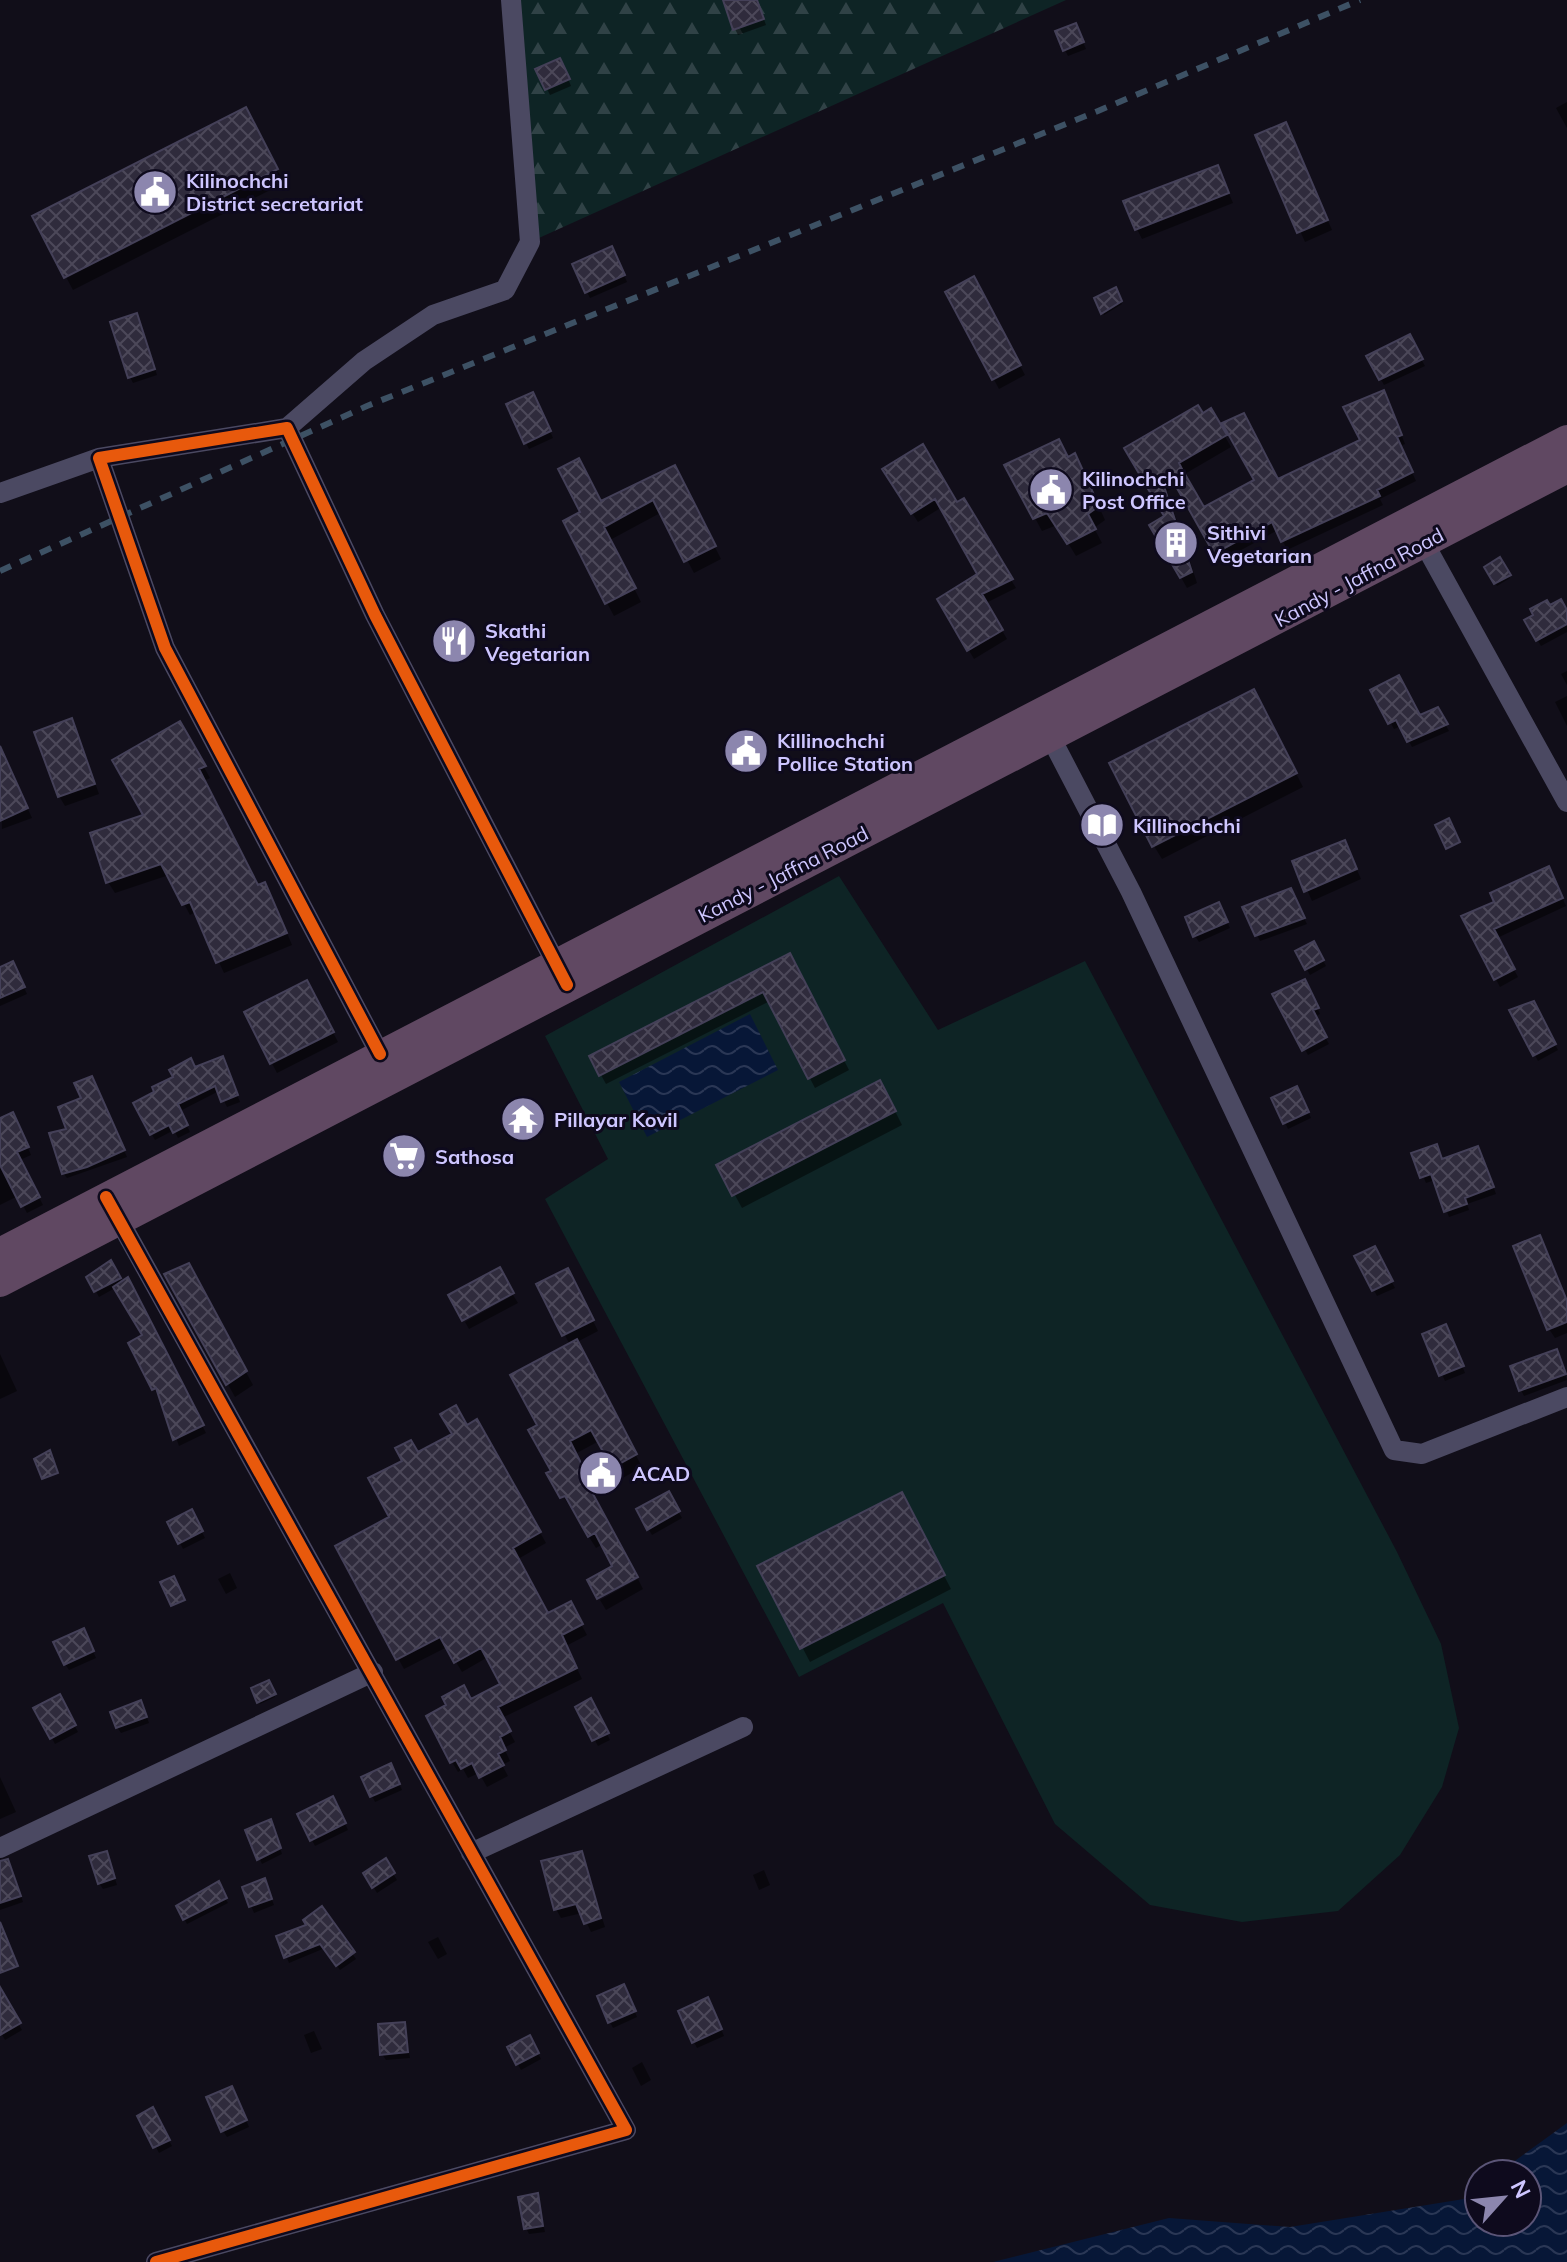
<svg xmlns="http://www.w3.org/2000/svg" width="1567" height="2262" viewBox="0 0 1567 2262" font-family="Mulish,sans-serif">
<style>
.forest{fill:url(#forest-firs)}
.pitch{fill:#0e2425}
.water{fill:url(#water-waves)}
.shadow{fill:#0007}
.building{fill:url(#building-cross-hatch);stroke:#444058;stroke-width:2}
.lines{fill:none;stroke-linecap:round;stroke-linejoin:round}
.minor{stroke:#4b4962;stroke-width:20}
.highway{stroke:#604862;stroke-width:30}
.rail{stroke:#3d5164;stroke-width:6;stroke-dasharray:12 10;stroke-linecap:butt}
.cycleway-casing{stroke:#0e0a1d;stroke-width:17}
.cycleway{stroke:#e8590c;stroke-width:12}
.labels{text-anchor:middle;dominant-baseline:central;stroke-width:6;stroke-linejoin:round;paint-order:stroke}
.poi-label{font-size:20px;font-weight:bold;fill:#cec6ff;stroke:#0e0a1d;text-anchor:start}
.street-label{font-size:20px;fill:#cec6ff;stroke:#0e0a1d}
</style>
<defs>
<pattern id="forest-firs" width="22" height="20" patternUnits="userSpaceOnUse" patternTransform="scale(2)"><rect width="22" height="20" fill="#0e2425"/><path d="M5 1l3.5 6h-7zM16 11l3.5 6h-7z" fill="#304246"/></pattern>
<pattern id="water-waves" width="16" height="10" patternUnits="userSpaceOnUse" patternTransform="scale(2)"><rect width="16" height="10" fill="#071737"/><path d="M0 5q4-4 8 0t8 0" fill="none" stroke="#2a3755"/></pattern>
<pattern id="building-cross-hatch" width="8" height="8" patternUnits="userSpaceOnUse" patternTransform="scale(2)"><rect width="8" height="8" fill="#2f2b3c"/><path d="M0 0l8 8M0 8l8-8" fill="none" stroke="#4c4859"/></pattern>
</defs>
<rect width="100%" height="100%" fill="#110e19"/>
<path class="forest" d="M505 0H1066L530 242Z"/>
<path class="pitch" d="M839 876 938 1030 1085 961 1397 1552 1441 1644 1459 1728 1442 1787 1400 1855 1338 1911 1242 1922 1150 1905 1055 1824 943 1603 799 1677 545 1199 608 1159 545 1036Z"/>
<path class="water" d="M750 1014 778 1070 647 1137 619 1082Z
M1567 2123V2262H993L1169 2218 1290 2227 1464 2199 1479 2187V2222H1527V2174H1497Z"/>
<path class="shadow" d="M736 0H757L766 25 738 35 735 29Z
M1078 31 1086 49 1068 56 1065 50Z
M563 66 571 86 550 95 538 70Z
M1567 102V128L1556 108Z
M253 123 284 183 73 290 66 277Z
M1290 134 1332 230 1305 242 1258 136Z
M1222 177 1233 203 1142 239 1137 229Z
M615 254 627 282 590 298 587 292Z
M974 279 1025 375 999 389 948 293Z
M1115 289 1122 304 1104 315 1096 299Z
M140 322 157 375 133 383 130 377Z
M1409 337 1425 366 1384 385 1369 357Z
M536 400 553 438 529 449 526 443Z
M1388 401 1405 444 1400 446 1416 481 1380 499 1383 505 1287 550 1278 530 1221 561 1178 486 1167 491 1197 583 1187 588 1152 526 1167 517 1127 449 1210 411 1231 447 1183 475 1204 510 1278 482 1362 440Z
M1068 459 1082 469 1105 520 1094 528 1102 543 1076 556 1057 525 1042 531 1007 466Z
M650 477 681 480 721 559 694 573 662 512 610 540 641 602 614 616 607 603 601 503Z
M889 478 957 505 963 501 1016 588 986 603 1007 639 974 659 939 599 980 575 942 507 918 522Z
M1500 560 1510 578 1497 586 1486 568Z
M1549 608 1567 613V632L1541 646 1526 621Z
M1567 671V685L1561 674Z
M1373 690 1419 718 1437 710 1449 731 1412 747 1401 726 1394 729Z
M1567 696V726L1555 702Z
M1261 705 1303 787 1162 859 1154 846Z
M180 724 210 778 204 781 258 887 271 895 292 945 224 973 196 912 190 915 169 875 115 893 108 882 146 816Z
M76 730 99 794 65 806 59 796Z
M0 762 10 770 32 818 2 829Z
M1349 852 1361 879 1312 901 1295 862Z
M1553 877 1566 906 1497 938 1518 977 1500 987 1463 917Z
M1290 891 1307 924 1260 941 1245 909Z
M1222 911 1230 928 1199 942 1195 936Z
M1314 943 1326 966 1310 975 1297 952Z
M795 965 849 1070 815 1088 770 1001 606 1084 591 1057Z
M0 970H16L27 994 0 1006Z
M1308 987 1320 1014 1314 1017 1329 1044 1308 1055 1275 995Z
M312 992 338 1042 277 1073 246 1013Z
M1533 1004 1558 1050 1538 1061 1512 1011Z
M225 1064 240 1102 227 1107 219 1091 180 1111 190 1132 178 1138 174 1130 155 1140 135 1104 195 1069Z
M94 1084 127 1157 67 1178 63 1173 69 1130Z
M1300 1094 1311 1118 1288 1129 1274 1099Z
M887 1095 902 1125 742 1208 719 1166Z
M0 1120 17 1122 31 1155 20 1160 43 1205 27 1213 18 1196 0 1205Z
M1481 1154 1496 1194 1467 1204 1469 1210 1449 1217 1435 1180 1426 1183 1414 1155 1443 1161Z
M1374 1249 1395 1288 1377 1296 1357 1257Z
M111 1263 122 1284 132 1288 206 1433 179 1446 161 1395 158 1396 131 1344 144 1336 115 1288 99 1297 89 1278Z
M167 1275 195 1278 253 1385 235 1397Z
M573 1280 598 1331 577 1342 642 1467 621 1479 599 1441 575 1454 595 1494 592 1495 615 1567 603 1544 596 1548 549 1474 553 1471 540 1426 570 1345 539 1285Z
M513 1295 518 1303 469 1329 465 1322Z
M1567 1302V1333L1555 1338 1549 1329Z
M1449 1332 1465 1373 1445 1381 1425 1335Z
M0 1354 17 1391 0 1399Z
M1560 1358 1567 1380 1524 1396 1521 1390Z
M477 1421 546 1543 518 1559 548 1615 570 1604 587 1635 566 1646 582 1679 502 1718 515 1742 504 1748 510 1761 502 1765 508 1776 487 1787 479 1773 468 1778 463 1769 458 1772 452 1762 471 1701 503 1685 488 1657 462 1672 447 1647 404 1669 337 1547 391 1518 417 1454Z
M668 1494 682 1518 652 1535 638 1510Z
M909 1508 951 1589 810 1662 760 1567Z
M192 1512 205 1538 183 1549 170 1523Z
M230 1573 237 1588 226 1594 218 1579Z
M638 1579 643 1589 606 1610 600 1600Z
M86 1636 96 1658 69 1670 65 1664Z
M268 1682 275 1697 260 1704 253 1689Z
M59 1696 78 1732 55 1744 36 1708Z
M590 1701 610 1740 598 1746 577 1707Z
M144 1709 149 1723 121 1733 117 1727Z
M394 1772 402 1790 375 1802 363 1778Z
M0 1777 16 1812 0 1819Z
M336 1804 348 1830 315 1846 312 1840Z
M273 1826 282 1854 262 1864 247 1831Z
M581 1853 605 1927 591 1932 582 1913 561 1918 556 1909Z
M109 1859 117 1885 103 1889 99 1883Z
M385 1861 397 1880 377 1893 365 1873Z
M0 1864 11 1867 23 1902 0 1910Z
M764 1870 770 1885 759 1890 753 1875Z
M218 1884 228 1903 187 1924 178 1907Z
M267 1887 274 1905 254 1913 244 1888Z
M321 1909 356 1959 340 1970 325 1948 289 1963 279 1938 309 1927Z
M438 1937 447 1954 438 1959 428 1942Z
M0 1992 22 2030 5 2040 0 2031Z
M627 1993 637 2017 613 2028 610 2022Z
M711 2006 724 2036 697 2048 694 2042Z
M404 2024 410 2058 386 2060 382 2054Z
M314 2031 322 2049 311 2053 304 2035Z
M530 2038 541 2059 521 2070 509 2048Z
M642 2062 651 2080 641 2086 632 2068Z
M235 2094 249 2127 227 2137 223 2131Z
M152 2110 172 2146 159 2153 140 2116Z
M537 2196 545 2232 529 2234 526 2228Z"/>
<path class="building" d="M723 0H757L764 19 733 30Z
M1076 23 1084 42 1063 51 1055 31Z
M560 58 570 79 545 90 535 69Z
M246 107 278 169 64 278 32 216Z
M1286 122 1328 220 1297 233 1255 135Z
M1218 165 1229 193 1135 230 1123 201Z
M612 246 625 275 585 293 572 264Z
M974 276 1021 365 992 380 945 292Z
M1116 287 1122 301 1101 314 1094 298Z
M137 313 155 369 128 378 110 322Z
M1410 334 1423 359 1379 380 1366 356Z
M1384 390 1402 435 1397 437 1413 472 1377 490 1380 496 1281 542 1272 522 1214 554 1173 481 1185 474 1204 507 1254 480 1222 423 1244 413 1278 479 1360 440 1343 407Z
M533 392 551 431 524 444 506 404Z
M1198 405 1203 413 1211 408 1227 435 1179 463 1183 471 1162 480 1192 572 1180 578 1149 525 1164 516 1124 448Z
M1059 439 1068 457 1075 453 1099 506 1088 514 1096 529 1067 544 1047 513 1033 519 1004 465Z
M923 444 957 502 964 498 1013 579 982 594 1003 630 967 651 937 599 977 574 935 499 911 514 882 469Z
M579 458 601 501 675 465 716 546 684 562 653 500 604 527 636 588 605 604 563 521 580 512 558 469Z
M1500 557 1511 575 1494 584 1484 567Z
M1561 599 1567 610V624L1536 641 1524 620 1533 615 1530 609 1547 600 1550 605Z
M1399 675 1420 715 1438 707 1448 724 1407 742 1396 720 1388 724 1370 690Z
M1254 689 1297 773 1152 847 1109 763Z
M72 718 95 784 58 797 34 732Z
M180 721 206 766 199 769 258 885 265 882 287 933 216 963 190 902 182 905 161 864 106 883 90 833 143 815 112 760Z
M0 746 28 808 0 821Z
M1449 818 1460 842 1446 849 1435 825Z
M1345 840 1357 869 1304 892 1292 861Z
M1549 866 1563 898 1494 929 1515 969 1494 980 1461 916 1494 902 1490 893Z
M1291 888 1305 918 1255 936 1242 907Z
M1219 902 1228 922 1193 937 1185 917Z
M1314 941 1324 960 1305 970 1295 951Z
M790 953 845 1060 808 1079 763 992 599 1076 589 1056Z
M13 961 25 987 0 998V967Z
M1305 979 1319 1008 1313 1010 1327 1037 1302 1051 1272 994Z
M307 980 334 1032 270 1064 244 1012Z
M1534 1001 1556 1044 1533 1056 1509 1010Z
M223 1056 238 1095 221 1102 215 1086 178 1104 188 1125 173 1133 169 1125 150 1135 133 1103 154 1092 152 1087 173 1077 169 1070 191 1058 195 1067Z
M92 1076 125 1150 87 1167 62 1174 49 1133 66 1129 58 1107 81 1098 74 1083Z
M880 1080 896 1111 732 1196 716 1165Z
M1297 1086 1309 1112 1283 1124 1271 1098Z
M13 1112 29 1147 17 1152 40 1197 21 1207 0 1165V1118Z
M1437 1144 1442 1159 1478 1146 1494 1187 1465 1198 1467 1204 1444 1212 1431 1174 1420 1178 1411 1153Z
M1540 1235 1567 1301V1322L1547 1330 1513 1246Z
M1375 1246 1393 1281 1372 1291 1354 1256Z
M111 1260 121 1278 94 1292 86 1277Z
M189 1263 247 1371 226 1385 164 1274Z
M500 1267 514 1293 462 1321 448 1295Z
M568 1268 594 1320 562 1336 536 1284Z
M128 1277 204 1425 173 1440 156 1388 152 1390 128 1343 142 1335 113 1287Z
M1446 1324 1464 1366 1439 1376 1422 1334Z
M577 1339 637 1454 612 1468 591 1430 570 1441 590 1481 587 1483 638 1577 597 1599 587 1580 612 1566 595 1533 588 1537 565 1496 560 1498 546 1473 551 1471 528 1430 537 1425 510 1375Z
M1557 1349 1566 1374 1519 1391 1510 1366Z
M456 1405 467 1425 477 1419 541 1532 513 1548 548 1613 571 1601 583 1624 562 1635 577 1668 498 1707 511 1731 500 1737 506 1750 498 1754 504 1765 479 1778 472 1763 461 1769 456 1760 450 1763 426 1716 446 1705 442 1697 464 1685 471 1699 500 1684 481 1648 454 1663 440 1637 396 1660 335 1546 389 1517 368 1478 402 1461 395 1448 411 1440 418 1452 452 1434 440 1414Z
M50 1450 58 1473 42 1479 34 1459Z
M669 1491 680 1511 647 1530 636 1509Z
M902 1492 945 1575 800 1649 757 1566Z
M192 1509 203 1531 178 1544 167 1522Z
M174 1576 185 1600 171 1606 160 1582Z
M84 1628 94 1651 64 1665 53 1642Z
M269 1680 276 1694 257 1703 251 1688Z
M60 1694 76 1725 50 1739 33 1708Z
M591 1698 609 1733 592 1741 575 1707Z
M141 1700 147 1717 116 1728 110 1712Z
M391 1763 400 1784 370 1797 361 1777Z
M333 1796 346 1823 310 1841 297 1814Z
M271 1819 281 1848 257 1860 245 1830Z
M107 1851 115 1878 98 1884 89 1856Z
M582 1851 601 1918 584 1924 576 1904 554 1910 541 1861Z
M386 1858 395 1873 372 1888 363 1873Z
M8 1859 21 1896 0 1903V1861Z
M265 1878 272 1899 249 1907 242 1887Z
M219 1881 227 1898 183 1920 176 1906Z
M322 1906 355 1952 336 1966 320 1944 284 1958 276 1936 306 1925 303 1920Z
M0 1922 18 1966 0 1973Z
M624 1984 636 2011 608 2023 597 1996Z
M0 1987 21 2023 0 2035Z
M708 1997 722 2029 692 2043 678 2011Z
M405 2022 408 2052 380 2055 378 2024Z
M530 2035 539 2053 516 2065 507 2047Z
M232 2086 247 2120 221 2132 206 2097Z
M153 2107 170 2140 153 2148 137 2116Z
M538 2193 543 2226 524 2229 518 2197Z"/>
<g class="lines">
<path class="minor" d="M287 428 364 361 433 315 505 290 530 242 511 0
M0 493 99 458
M1418 532 1567 802
M1051 738 1131 892 1394 1450 1422 1454 1567 1397
M380 1054 165 648 99 458 287 428 375 615 562 975
M114 1211 626 2130 156 2262
M0 1848 373 1672
M471 1853 743 1727"/>
<path class="highway" d="M0 1253 1567 440
M0 1282 1567 468"/>
<path class="rail" d="M0 571 367 406 1098 111 1360 0"/>
<g class="cycleway-casing">
<path id="cycleway" d="M380 1054 165 648 99 458 287 428 375 615 567 985
M106 1197 626 2130 156 2262"/>
</g>
<use href="#cycleway" class="cycleway"/>
</g>
<defs>
<g id="civic-disc" transform="scale(2.3)"><circle r="9.5" fill="#8c86ae" stroke="#0e0a1d"/><path d="M-.6-6.5H3V-4.5H.6V-3L4-1V1h2V6H-6V1h2V-1L-.6-3ZM-1.2 2.5V6h2.4V2.5Z" fill="#fff"/></g>
<g id="building-disc" transform="scale(2.3)"><circle r="9.5" fill="#8c86ae" stroke="#0e0a1d"/><path d="M-4-6H4V6H1V3H-1V6H-4ZM-2.5-4.3h1.7v1.8h-1.7ZM.8-4.3h1.7v1.8H.8ZM-2.5-1h1.7V.8h-1.7ZM.8-1h1.7V.8H.8Z" fill="#fff"/></g>
<g id="restaurant-disc" transform="scale(2.3)"><circle r="9.5" fill="#8c86ae" stroke="#0e0a1d"/><path d="M-5-6h1v4h1v-4h1v4h1v-4h1v5L-1.5 .5V6h-2V.5L-5-1ZM5-6V6H3V1.5H1.5Q1.5-4 5-6Z" fill="#fff"/></g>
<g id="library-disc" transform="scale(2.3)"><circle r="9.5" fill="#8c86ae" stroke="#0e0a1d"/><path d="M-6-4Q-3-5.5-.7-3.5V5Q-3 3-6 4ZM6-4Q3-5.5 .7-3.5V5Q3 3 6 4Z" fill="#fff"/></g>
<g id="temple-disc" transform="scale(2.3)"><circle r="9.5" fill="#8c86ae" stroke="#0e0a1d"/><path d="M0-6L5-2H3V0L6.5 2.5H4V6H1.5V3h-3V6H-4V2.5H-6.5L-3 0V-2H-5Z" fill="#fff"/></g>
<g id="supermarket-disc" transform="scale(2.3)"><circle r="9.5" fill="#8c86ae" stroke="#0e0a1d"/><path d="M-6-5.5h2.5l.6 2H6L4.5 2H-2.5L-4.4-4H-6ZM-1.5 3.2a1.3 1.3 0 1 0 .1 0ZM3 3.2a1.3 1.3 0 1 0 .1 0Z" fill="#fff"/></g>
</defs>
<g fill-rule="evenodd">
<use href="#civic-disc" x="155" y="192"/>
<use href="#civic-disc" x="1051" y="490"/>
<use href="#building-disc" x="1176" y="543"/>
<use href="#restaurant-disc" x="454" y="641"/>
<use href="#civic-disc" x="746" y="751"/>
<use href="#library-disc" x="1102" y="825"/>
<use href="#temple-disc" x="523" y="1119"/>
<use href="#supermarket-disc" x="404" y="1156"/>
<use href="#civic-disc" x="601" y="1473"/>
</g>
<g class="labels">
<g class="poi-label">
<text x="186" y="180">Kilinochchi<tspan x="186" dy="23">District secretariat</tspan></text>
<text x="1082" y="478">Kilinochchi<tspan x="1082" dy="23">Post Office</tspan></text>
<text x="1207" y="532">Sithivi<tspan x="1207" dy="23">Vegetarian</tspan></text>
<text x="485" y="630">Skathi<tspan x="485" dy="23">Vegetarian</tspan></text>
<text x="777" y="740">Killinochchi<tspan x="777" dy="23">Pollice Station</tspan></text>
<text x="1133" y="825">Killinochchi</text>
<text x="554" y="1119">Pillayar Kovil</text>
<text x="435" y="1156">Sathosa</text>
<text x="632" y="1473">ACAD</text>
</g>
<g class="street-label">
<text transform="translate(1359 577) rotate(-28)">Kandy - Jaffna Road</text>
<text transform="translate(783 874) rotate(-27)">Kandy - Jaffna Road</text>
</g>
</g>
<g transform="translate(1503 2198) rotate(63)"><circle r="38" fill="#0e0a1d" stroke="#5b5577" stroke-width="2"/>
<path d="M0-6L14 30L0 20L-14 30Z" fill="#8c86ae"/>
<text y="-12" font-size="22" font-weight="bold" text-anchor="middle" fill="#cec6ff">N</text>
</g>
</svg>
